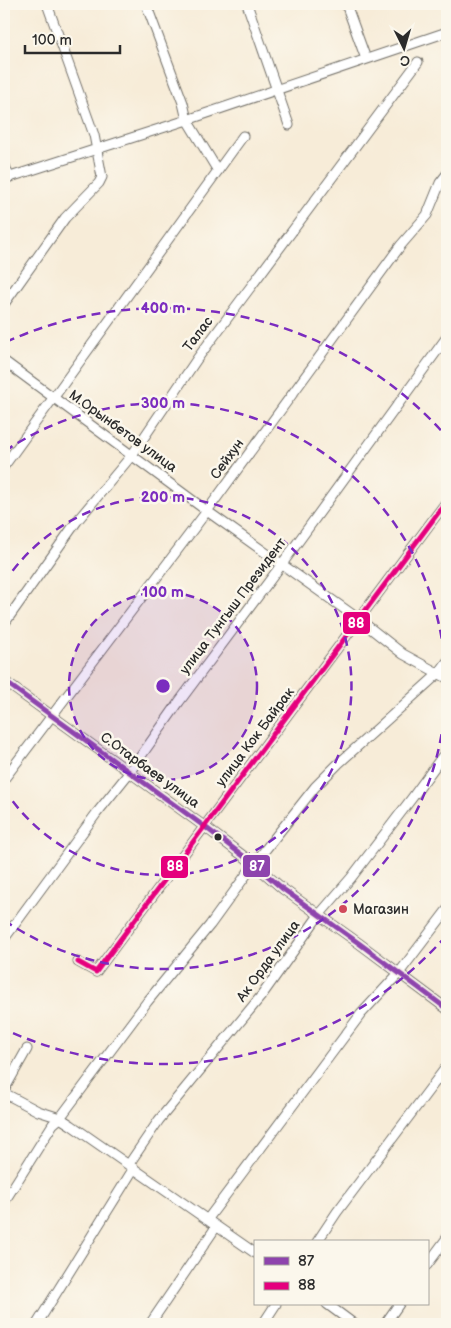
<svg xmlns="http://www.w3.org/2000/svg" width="451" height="1328" viewBox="0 0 451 1328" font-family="'Balsamiq Sans',sans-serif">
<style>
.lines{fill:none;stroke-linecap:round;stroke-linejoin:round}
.minor-casing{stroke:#726f68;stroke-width:11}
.minor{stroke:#fff;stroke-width:9}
.bus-1-casing{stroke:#fbf7ec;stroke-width:9}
.bus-2-casing{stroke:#fbf7ec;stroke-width:9}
.bus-1{stroke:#8e44ad;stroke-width:5}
.bus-2{stroke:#e5007d;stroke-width:5}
.ring{fill:none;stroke:#7b2cbf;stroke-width:2.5;stroke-dasharray:9 6}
.bus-dot{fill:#2b2b2b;stroke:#fbf7ec;stroke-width:2}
.poi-dot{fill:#d1495b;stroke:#fbf7ec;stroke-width:2}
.labels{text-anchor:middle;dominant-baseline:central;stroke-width:5;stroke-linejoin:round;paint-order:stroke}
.street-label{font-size:14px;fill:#2b2b2b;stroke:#fbf7ec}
.poi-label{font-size:14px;fill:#2b2b2b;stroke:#fbf7ec;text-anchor:start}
.centre{fill:#7b2cbf;stroke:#fbf7ec;stroke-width:2.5}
.ring-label{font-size:15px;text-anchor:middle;font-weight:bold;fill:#7b2cbf;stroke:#fbf7ec;stroke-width:5;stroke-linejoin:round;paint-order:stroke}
.line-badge{stroke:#fbf7ec;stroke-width:2}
.badge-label{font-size:14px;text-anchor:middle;font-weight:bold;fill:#fff}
</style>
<rect width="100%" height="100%" fill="#fbf7ec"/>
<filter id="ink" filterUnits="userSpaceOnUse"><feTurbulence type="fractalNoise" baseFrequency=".02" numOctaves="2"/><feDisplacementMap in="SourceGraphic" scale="10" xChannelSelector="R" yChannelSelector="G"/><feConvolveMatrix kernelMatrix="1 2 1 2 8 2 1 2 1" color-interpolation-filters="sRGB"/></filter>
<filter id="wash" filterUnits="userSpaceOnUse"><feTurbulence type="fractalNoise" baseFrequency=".0096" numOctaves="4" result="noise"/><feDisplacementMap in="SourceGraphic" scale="20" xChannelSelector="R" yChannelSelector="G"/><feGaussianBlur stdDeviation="1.12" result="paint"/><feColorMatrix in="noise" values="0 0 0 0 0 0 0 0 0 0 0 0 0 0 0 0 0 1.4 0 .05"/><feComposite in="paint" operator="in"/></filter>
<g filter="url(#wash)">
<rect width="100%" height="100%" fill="#f7ecd8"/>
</g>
<g filter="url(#ink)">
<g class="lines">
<g class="minor-casing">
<path id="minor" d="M146 4 183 103 187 120 218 171
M247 4 289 125
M346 4 366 59
M447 4V6
M4 163 9 177
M4 179 187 120 447 32
M4 304 65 218 99 183 102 177 94 135 47 4
M4 361 207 511 360 620 403 654 447 678
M4 466 243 136
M4 624 77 521 132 455 197 359 418 62
M4 681 205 827 254 864 283 889 360 944 447 1009
M4 779 207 511 401 245 427 215 440 183 447 174
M4 939 96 814 129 773 179 702 282 564 447 337
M78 962 96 972 447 501
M4 1090 27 1049
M4 1093 38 1111 60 1118 71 1125 255 1253
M129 1164 159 1120 262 995 319 915 351 878 412 798 447 750
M4 1202 53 1124 60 1118 147 1002 210 925 254 864 315 787 338 764 439 673 447 662
M207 1220 361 1014 399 973 447 910
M317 1242 337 1212 447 1066
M427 1265 447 1238
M327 1304 354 1324
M37 1324 134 1168
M150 1324 216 1227
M263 1324 276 1304
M385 1324 399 1304"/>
</g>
<use href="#minor" class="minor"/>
<g class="bus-1-casing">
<path id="bus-1" d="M4 681 205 827 254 864 283 889 360 944 447 1009"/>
</g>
<g class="bus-2-casing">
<path id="bus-2" d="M78 962 96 972 447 501"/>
</g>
<use href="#bus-1" class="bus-1"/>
<use href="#bus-2" class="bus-2"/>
</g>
</g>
<circle cx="163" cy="686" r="94" fill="#7b2cbf" fill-opacity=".12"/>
<g class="ring">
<circle cx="163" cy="686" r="94"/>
<path d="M4 583A189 189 0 1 1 4 789"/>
<path d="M5 451A283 283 0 1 1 5 921"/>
<path d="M446 936A378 378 0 0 1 6 1030M6 342A378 378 0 0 1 446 436"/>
</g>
<circle class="bus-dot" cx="218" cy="837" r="4.5"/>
<circle class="poi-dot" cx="343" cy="909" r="5"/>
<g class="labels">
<g class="street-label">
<text transform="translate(198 334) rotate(-53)">Талас</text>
<text transform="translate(123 431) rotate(36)">М.Орынбетов улица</text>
<text transform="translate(227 459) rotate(-54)">Сейхун</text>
<text transform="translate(233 606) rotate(-53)">улица Тунгыш Президент</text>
<text transform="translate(255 737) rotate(-53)">улица Кок Байрак</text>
<text transform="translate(150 770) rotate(36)">С.Отарбаев улица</text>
<text transform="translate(268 961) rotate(-54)">Ак Орда улица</text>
</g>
<g class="poi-label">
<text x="353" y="909">Магазин</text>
</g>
</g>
<circle cx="163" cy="686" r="8" class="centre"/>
<g class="ring-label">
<text x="163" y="313">400 m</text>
<text x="163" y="408">300 m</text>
<text x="163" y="502">200 m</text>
<text x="163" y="597">100 m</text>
</g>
<g class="line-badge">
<rect x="342" y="611" width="29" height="24" rx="5" fill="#e5007d"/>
<rect x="242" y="854" width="29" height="24" rx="5" fill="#8e44ad"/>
<rect x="160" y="855" width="29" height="24" rx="5" fill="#e5007d"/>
</g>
<g class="badge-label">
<text x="356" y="628">88</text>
<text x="257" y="871">87</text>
<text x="175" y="871">88</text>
</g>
<rect width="451" height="1328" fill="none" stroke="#fbf7ec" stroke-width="20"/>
<rect x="254" y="1240" width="175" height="65" fill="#fbf7ec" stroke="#a8a59f"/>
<rect x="264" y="1257" width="25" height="8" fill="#8e44ad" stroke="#a8a59f"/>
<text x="298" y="1266" font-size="15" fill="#2b2b2b">87</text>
<rect x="264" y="1282" width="25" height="8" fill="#e5007d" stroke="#a8a59f"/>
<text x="298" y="1290" font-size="15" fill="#2b2b2b">88</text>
<g transform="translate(404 48) rotate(175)" stroke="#fbf7ec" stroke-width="4" paint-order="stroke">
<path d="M0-4L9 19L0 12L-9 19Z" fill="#2b2b2b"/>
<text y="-8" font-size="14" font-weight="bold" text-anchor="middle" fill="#2b2b2b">С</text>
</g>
<path d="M25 45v8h95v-8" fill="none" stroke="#2b2b2b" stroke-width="2.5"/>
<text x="32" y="45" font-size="15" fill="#2b2b2b" stroke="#fbf7ec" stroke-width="4" paint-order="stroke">100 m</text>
</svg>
